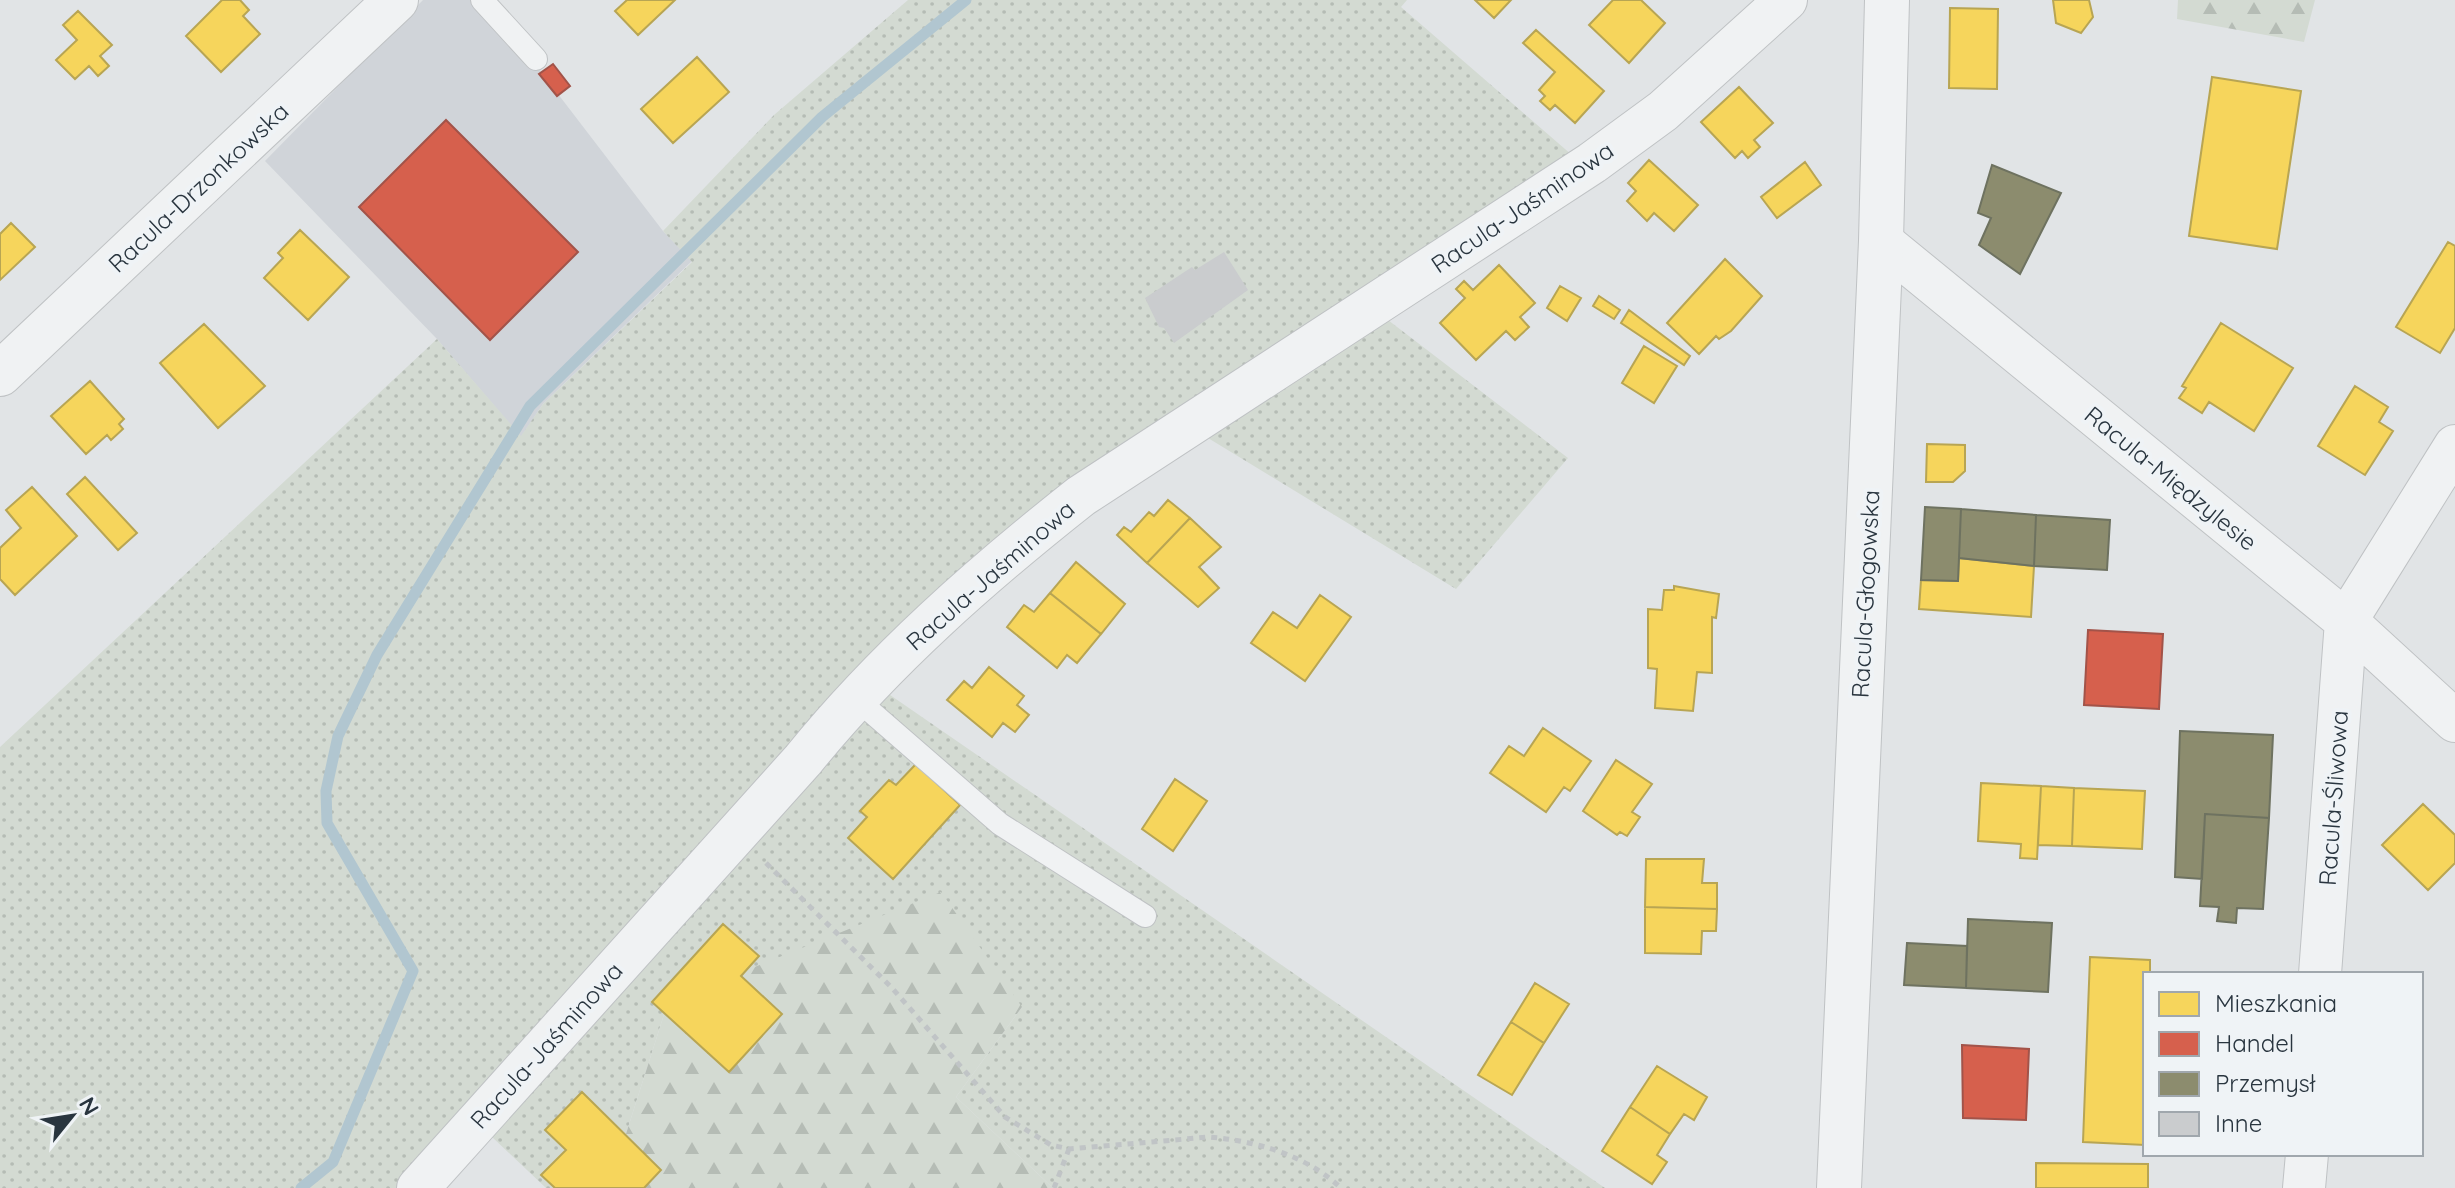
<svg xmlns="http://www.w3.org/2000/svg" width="2455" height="1188" viewBox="0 0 2455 1188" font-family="Quicksand,sans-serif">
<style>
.built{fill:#d0d4d9}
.grass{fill:url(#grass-dots)}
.forest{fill:url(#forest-firs)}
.homes{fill:#f6d55c;stroke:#b8a553;stroke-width:2}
.shops{fill:#d6604d;stroke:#a25349;stroke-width:2}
.industry{fill:#8c8c6e;stroke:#6e7260;stroke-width:2}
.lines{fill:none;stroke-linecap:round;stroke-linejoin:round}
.stream{stroke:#b1c6d0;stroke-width:11}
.building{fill:#caccce}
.service-casing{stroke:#bfc2c4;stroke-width:24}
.minor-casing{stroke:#bfc2c4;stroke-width:44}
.tertiary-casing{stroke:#bfc2c4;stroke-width:46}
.path{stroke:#c0c4c6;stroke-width:5;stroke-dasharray:6 6;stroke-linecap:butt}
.service{stroke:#f0f2f3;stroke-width:22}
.minor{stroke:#f0f2f3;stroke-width:42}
.tertiary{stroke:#f0f2f3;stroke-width:44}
.labels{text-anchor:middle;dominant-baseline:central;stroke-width:8;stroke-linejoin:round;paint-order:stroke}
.street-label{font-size:24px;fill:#29353f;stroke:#eff3f6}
</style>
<defs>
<pattern id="grass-dots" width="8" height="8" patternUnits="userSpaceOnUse" patternTransform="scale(2)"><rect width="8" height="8" fill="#d3dad2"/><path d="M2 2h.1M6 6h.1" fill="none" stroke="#b5bcb5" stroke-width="1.8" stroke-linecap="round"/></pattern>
<pattern id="forest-firs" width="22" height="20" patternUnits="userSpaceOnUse" patternTransform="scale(2)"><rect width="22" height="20" fill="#d3dad2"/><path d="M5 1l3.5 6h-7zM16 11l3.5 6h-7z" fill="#b5bcb5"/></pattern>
</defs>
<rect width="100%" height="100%" fill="#e1e4e6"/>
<path class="built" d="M423 0H486L663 231 692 261 543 404 521 437 437 339 265 161Z"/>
<path class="grass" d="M908 0H1407L1401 7 1580 162 1371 307 1568 458 1456 589 1185 424 864 677 1605 1188H1053L956 1097 1022 1007 668 1002 618 1159 624 1188H546L474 1120 415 1188H0V747L437 339 521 436 543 404 692 262 663 231 774 115Z"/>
<path class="forest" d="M2178 0H2315L2304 42 2177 19Z
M941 892 1022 1007 956 1097 1053 1188H624L618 1159 668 1002Z"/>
<path class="homes" d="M222 0H240L249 10 243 16 260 34 221 72 186 36Z
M627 0H675L638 35 615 11Z
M1475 0H1511L1494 18Z
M1613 0H1641L1665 23 1629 63 1589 25Z
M2053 0H2089L2093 17 2081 33 2056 23Z
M1950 8 1998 9 1997 89 1949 88Z
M78 11 112 45 100 56 109 66 98 76 89 66 75 79 56 60 77 40 63 25Z
M1536 30 1604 91 1575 123 1555 105 1550 110 1540 101 1545 96 1539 90 1555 72 1523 43Z
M697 57 729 92 673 143 641 109Z
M2212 77 2301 91 2277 249 2189 236Z
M1739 87 1773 123 1754 140 1760 147 1748 158 1742 151 1735 158 1701 122Z
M1649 160 1698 205 1674 231 1654 213 1647 221 1627 201 1636 191 1628 183Z
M1805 162 1821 185 1777 218 1761 197Z
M11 223 35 247 0 280V234Z
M300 230 349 277 308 320 264 278 283 258 278 253Z
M2448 242 2455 246V328L2440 353 2396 327Z
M1725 259 1762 296 1731 331 1719 339 1716 336 1699 354 1667 323Z
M1499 265 1535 303 1520 317 1529 327 1515 340 1506 331 1476 360 1440 323 1465 298 1456 289 1464 281 1473 290Z
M1560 286 1581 298 1567 321 1547 308Z
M1599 296 1620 310 1614 319 1593 306Z
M1629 310 1690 356 1684 365 1621 323Z
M2221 323 2293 368 2254 431 2209 402 2202 413 2179 398 2186 388 2182 386Z
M204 324 265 386 218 428 160 363Z
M1644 346 1677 366 1654 403 1622 383Z
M90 381 124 419 119 424 123 429 111 440 107 435 86 454 51 416Z
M2355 386 2388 407 2379 422 2393 431 2365 475 2318 446Z
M1927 444 1965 445V471L1953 482H1926Z
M85 477 137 533 118 550 67 494Z
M32 487 77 536 15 595 0 579V548L21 528 6 510Z
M1168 500 1190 518 1147 563 1117 535 1124 527 1131 532 1149 512 1154 516Z
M1190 518 1221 547 1199 567 1219 588 1198 607 1147 563Z
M1959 558 2034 566 2031 617 1919 609 1921 580 1958 581Z
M1076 562 1125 604 1101 634 1050 593Z
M1674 586 1719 594 1716 618 1712 617V673L1697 672 1693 711 1655 708 1657 669 1648 668V609L1662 610 1664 590H1674Z
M1050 593 1101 634 1077 663 1067 655 1057 668 1007 627 1024 605 1034 612Z
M1320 595 1351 617 1305 681 1251 643 1273 612 1297 628Z
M989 667 1024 696 1017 705 1029 715 1015 732 1003 723 992 737 947 700 964 681 972 688Z
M1543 728 1591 761 1570 791 1564 787 1546 812 1490 773 1509 746 1524 756Z
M1616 760 1652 784 1632 812 1640 817 1627 836 1620 832 1617 835 1583 811Z
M916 764 960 805 893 879 848 838 867 817 860 811 889 780 896 785Z
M1175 779 1207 801 1173 851 1142 829Z
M1981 783 2041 786 2037 859 2020 858 2021 844 1978 841Z
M2041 786 2074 788 2072 846 2038 845Z
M2074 788 2145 791 2142 849 2072 846Z
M2423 804 2455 835V863L2428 890 2382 845Z
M1646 859H1704L1702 883H1717V909L1645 907Z
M1645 907 1717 909 1716 931H1702L1701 954 1645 953Z
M723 924 759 956 741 976 782 1014 729 1072 652 1002Z
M2090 957 2150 960V974H2145V1145L2083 1142Z
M1535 983 1569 1004 1544 1043 1511 1022Z
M1511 1022 1544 1043 1512 1095 1478 1075Z
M1657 1066 1707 1097 1694 1120 1684 1114 1670 1134 1630 1107Z
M582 1092 661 1170 644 1188H555L541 1175 566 1150 545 1130Z
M1630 1107 1670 1134 1657 1155 1667 1162 1652 1184 1602 1151Z
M2036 1163 2148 1164V1188H2036Z"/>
<path class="shops" d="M553 64 570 86 557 96 539 74Z
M446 120 578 252 490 340 359 207Z
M2088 630 2163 634 2159 709 2084 705Z
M1962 1045 2029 1049 2026 1120 1963 1118Z"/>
<path class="industry" d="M1992 165 2061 193 2020 274 1979 245 1991 218 1978 213Z
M1925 507 1961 509 1958 581 1921 580Z
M1961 509 2036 515 2034 566 1959 558Z
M2036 515 2110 520 2107 570 2034 566Z
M2180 731 2273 735 2269 818 2205 814 2202 879 2175 877Z
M2205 814 2269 818 2263 909 2237 908 2236 923 2217 921 2219 907 2200 906Z
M1968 919 2052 923 2048 992 1966 988Z
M1907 943 1967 946 1966 988 1904 985Z"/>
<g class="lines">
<path class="stream" d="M301 1188 333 1162 413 971 327 823 326 791 338 736 377 655 530 406 822 117 966 0"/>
</g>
<path class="building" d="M1224 252 1248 290 1174 343 1164 328 1159 327 1145 298 1192 267 1195 270Z"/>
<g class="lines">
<g class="service-casing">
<path id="service" d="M482 0 536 59
M854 697 1000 824 1145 916"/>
</g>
<g class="minor-casing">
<path id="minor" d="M1881 241 2346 621 2455 721
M2320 974 2346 621 2455 446
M418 1188 803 760C884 660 981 575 1081 496L1592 163 1663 111 1786 0
M2304 1188 2307 1154"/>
</g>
<g class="tertiary-casing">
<path id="tertiary" d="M0 374 396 0
M1839 1188 1881 241 1887 0"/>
</g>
<path class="path" d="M766 863 892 988 1005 1117 1051 1145 1069 1149 1209 1137C1256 1141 1306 1155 1341 1188
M1054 1188 1069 1149"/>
<use href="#service" class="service"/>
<use href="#minor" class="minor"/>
<use href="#tertiary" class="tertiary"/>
</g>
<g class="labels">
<g class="street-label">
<text transform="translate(198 187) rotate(-43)">Racula-Drzonkowska</text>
<text transform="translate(1522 207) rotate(-34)">Racula-Jaśminowa</text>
<text transform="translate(2171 478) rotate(39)">Racula-Międzylesie</text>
<text transform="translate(990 575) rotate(-41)">Racula-Jaśminowa</text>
<text transform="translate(1865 594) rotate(-87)">Racula-Głogowska</text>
<text transform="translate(2333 798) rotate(-86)">Racula-Śliwowa</text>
<text transform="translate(546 1045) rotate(-48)">Racula-Jaśminowa</text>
</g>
</g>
<rect x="2143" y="972" width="280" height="184" fill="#eff3f6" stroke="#a0a7ad" stroke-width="2"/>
<rect x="2159" y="992" width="40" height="24" fill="#f6d55c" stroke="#a0a7ad" stroke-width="2"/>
<text x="2215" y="1012" font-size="24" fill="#29353f">Mieszkania</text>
<rect x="2159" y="1032" width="40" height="24" fill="#d6604d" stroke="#a0a7ad" stroke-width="2"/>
<text x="2215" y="1052" font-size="24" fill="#29353f">Handel</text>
<rect x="2159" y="1072" width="40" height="24" fill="#8c8c6e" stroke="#a0a7ad" stroke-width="2"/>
<text x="2215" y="1092" font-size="24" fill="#29353f">Przemysł</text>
<rect x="2159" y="1112" width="40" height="24" fill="#caccce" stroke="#a0a7ad" stroke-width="2"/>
<text x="2215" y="1132" font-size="24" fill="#29353f">Inne</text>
<g transform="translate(72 1116) rotate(60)" stroke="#eff3f6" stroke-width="6" paint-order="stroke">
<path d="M0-6L14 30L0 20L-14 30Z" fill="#29353f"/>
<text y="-12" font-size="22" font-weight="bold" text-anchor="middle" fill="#29353f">N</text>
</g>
</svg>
